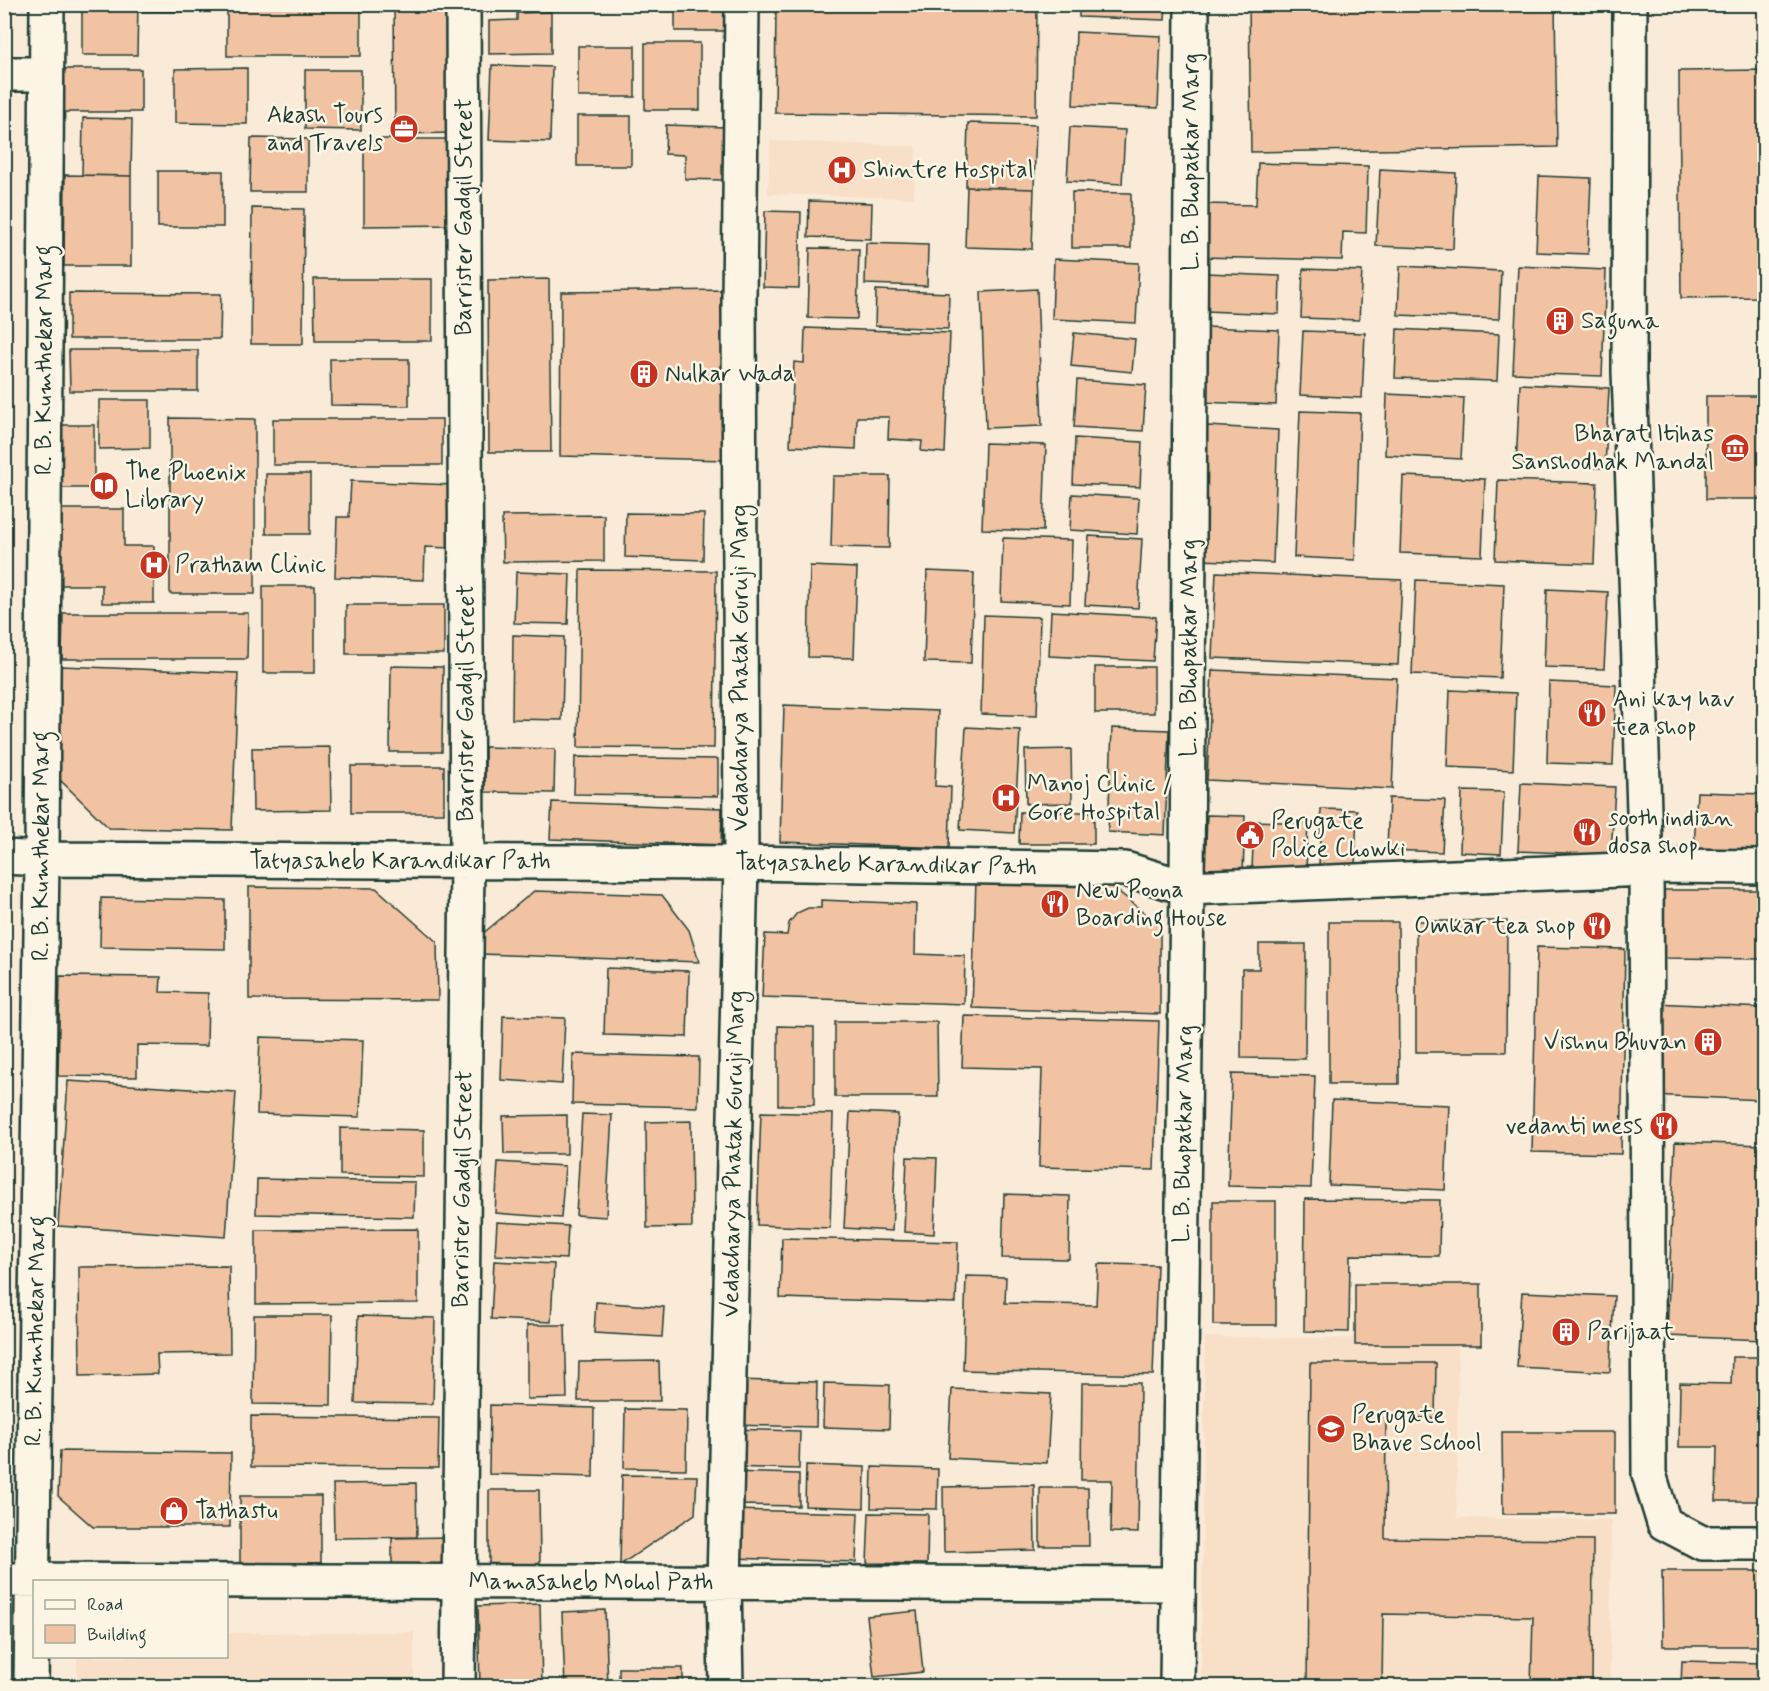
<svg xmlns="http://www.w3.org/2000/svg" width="1769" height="1691" viewBox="0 0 1769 1691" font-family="Mynerve,sans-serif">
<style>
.built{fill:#f8dfc8}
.building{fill:#f2c3a2;stroke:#1f3d34;stroke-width:1.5}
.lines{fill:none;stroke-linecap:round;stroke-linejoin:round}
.minor-casing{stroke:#1f3d34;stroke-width:38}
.minor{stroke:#fcf5e5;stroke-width:33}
.labels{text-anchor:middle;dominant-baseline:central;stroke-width:5;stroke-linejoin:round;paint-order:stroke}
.poi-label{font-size:24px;fill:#1f3d34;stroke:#fcf5e5;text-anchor:start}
.street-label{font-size:24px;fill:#1f3d34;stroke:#fcf5e5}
</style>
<rect width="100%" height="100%" fill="#faebd8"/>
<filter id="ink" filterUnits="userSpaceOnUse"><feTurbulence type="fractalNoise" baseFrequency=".0167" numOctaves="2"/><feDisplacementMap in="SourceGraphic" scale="12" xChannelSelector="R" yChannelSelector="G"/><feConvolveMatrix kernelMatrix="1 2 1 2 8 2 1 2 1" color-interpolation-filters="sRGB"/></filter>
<g filter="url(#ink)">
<path class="built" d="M770 141 916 146 914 198 768 194Z
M1205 1337 1458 1339 1457 1518 1611 1520 1610 1686H1201Z
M414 1632V1686H77V1657L226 1656 227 1633Z"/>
<path class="building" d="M82 4H138L137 55H82Z
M143 4H216V12L143 11Z
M227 4H361V56H227Z
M455 4 456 133 395 134 394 5Z
M675 4H727V31H675Z
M776 4H1037L1036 116 775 113Z
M1079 4H1166L1165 20 1079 17Z
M1249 4H1555L1557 147 1251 152Z
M551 12V53L489 54V21L517 20V13Z
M1076 32 1161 36 1158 108 1073 105Z
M645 43H700V110H645Z
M578 46H635V97H578Z
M492 65 552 67 550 142 489 140Z
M247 68V124L175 123V69Z
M62 69H141V112H61Z
M305 70H361V130L305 129Z
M1764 70V297L1681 298 1679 71Z
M577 116H631V166H577Z
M83 118 132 119 131 176 82 175Z
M968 123 1036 125 1034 189 966 187Z
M666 125 725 127 723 180 685 179V155L665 154Z
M1070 127 1125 130 1122 184 1067 181Z
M251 138 308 139V192H250Z
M364 139H456V225L364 226Z
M1258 163 1368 166 1366 233 1343 232 1342 260 1199 257 1201 204 1256 205Z
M1380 169 1456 173 1453 249 1376 246Z
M158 171H223V227H158Z
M65 175 131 176V266H64Z
M1539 176 1591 178 1588 254 1536 252Z
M967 187 1034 189 1032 249 965 247Z
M1072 192 1131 193V248H1072Z
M809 201 872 203 871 239 808 237Z
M252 208 304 209 303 344H251Z
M765 211 801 212 799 288 763 287Z
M866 243 928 245 927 286 865 284Z
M810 248 859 249 857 319 808 318Z
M1054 259 1139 263 1136 323 1052 319Z
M1400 266 1501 271 1499 319 1398 315Z
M1518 266 1606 270 1602 376 1513 373Z
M1303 269 1362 271 1359 320 1301 318Z
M1206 273 1280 276 1279 314 1204 311Z
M5 278 7 336H4V278Z
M314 279H432V341H315Z
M549 279 551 452H489L488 280Z
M1037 289 1042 426 986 428 981 292Z
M728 290 726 460 560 456 561 292Z
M876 290 949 293 948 329 875 326Z
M69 293 221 294 220 339H69Z
M1205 327 1279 330 1276 405 1201 402Z
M805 328 950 333 945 453 921 451 922 441 888 439 889 417H857L856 449 790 446 794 362 804 363Z
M1397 329 1499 334 1497 381 1395 378Z
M1303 331 1365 333 1362 398 1300 395Z
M1074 333 1135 339 1132 372 1071 366Z
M69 350H198V391H70Z
M330 359H409V406L331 405Z
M1077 380 1146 385 1143 431 1074 427Z
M1520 384 1609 388 1605 468 1516 465Z
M1387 394 1464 398 1461 459 1385 455Z
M1706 396H1764V499H1706Z
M99 400H150V448L99 449Z
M1300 411 1360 413 1355 560 1294 557Z
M170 418 255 419V594H170Z
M273 419H442V465H273Z
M54 425H94V488H54Z
M1207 426 1278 430 1273 563 1201 560Z
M1075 438 1142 442 1140 487 1073 484Z
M985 443 1046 445 1043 531 982 529Z
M266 474H310V534H266Z
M833 476H890L889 548 831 547Z
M1403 476 1485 479 1482 556 1400 553Z
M1498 480 1597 483 1594 564 1495 560Z
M351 481 453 485 451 548 425 547 424 580 335 577 337 517H349Z
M1072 494 1139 498 1137 534 1070 530Z
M52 509H124V546H154V603H102V585H52Z
M626 513 704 514 703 560 625 557Z
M604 515V561L503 562 502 516Z
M1089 536 1142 539 1138 608 1085 605Z
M1003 538 1072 540 1070 604 1001 601Z
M810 566 857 568 854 658 808 657Z
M580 570 716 571 714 748 578 747Z
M927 571 974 573 971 663 924 662Z
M516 572 570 574 568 624 514 623Z
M1216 572 1402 580 1398 665 1212 658Z
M1416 580 1504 584 1500 678 1412 674Z
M263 586H315V673H263Z
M1547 589 1608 592 1604 669 1544 667Z
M346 605H444V654H346Z
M1051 611 1156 617 1153 661 1049 656Z
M63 613H248L247 659H62Z
M984 615 1040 617 1037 716 981 714Z
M4 632H8L5 737H4Z
M513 635 564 637 562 720 512 719Z
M61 666 238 673 232 830 109 828 56 776Z
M391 666 443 667 442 752H390Z
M1095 667H1154V713H1095Z
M1212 670 1397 678 1392 789 1207 780Z
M1549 682 1616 685 1613 765 1547 763Z
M1450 690 1516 693 1513 770 1447 767Z
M784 705 938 711 935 786 951 787 949 848 780 842Z
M966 727 1020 730 1014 833 960 830Z
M1112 728 1169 730 1165 835 1108 832Z
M330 747 331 810 253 811 252 748Z
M485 747 555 749 554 793 485 792Z
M1071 749 1072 803 1026 804 1025 750Z
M575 757 718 759V796L574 794Z
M351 766H444V813H351Z
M1521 783 1615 787 1611 855 1518 851Z
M1462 791 1504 792 1501 854 1460 852Z
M1697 792 1764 794V852L1694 849Z
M1389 798 1445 800 1442 852 1387 850Z
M552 802 722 808 721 845 550 839Z
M1321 809 1357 810 1355 868 1319 867Z
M1020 812H1094V844H1019Z
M1207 815 1245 816 1243 874 1205 872Z
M1254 821 1308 823 1306 871 1252 869Z
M976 879 1109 884 1160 925V1014L972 1008Z
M249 887 376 888 437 942 438 1000 249 999Z
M1664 890H1764V959L1664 958Z
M534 891 662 895 689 930 699 962 480 954 481 935Z
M101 898 225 900V949L100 947Z
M821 900 916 904 915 954 965 956 964 1004 762 997 765 934 787 935 789 923 797 913 808 908H821Z
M1416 921H1507L1506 1052H1416Z
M1329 922H1398L1399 1084H1329Z
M1259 944H1306L1305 1059 1241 1058 1242 969H1259Z
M1537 947 1625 949 1621 1154 1532 1152Z
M606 968 689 971 687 1037 604 1035Z
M60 976 161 977 160 992 208 993 207 1046 137 1045V1077L58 1076Z
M1654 1003 1764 1008 1763 1100 1649 1095Z
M503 1016 565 1018 562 1084 501 1080Z
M964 1016 1159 1021 1154 1170 1039 1167 1042 1069 962 1067Z
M835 1022H937L938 1097H835Z
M778 1026 814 1027V1105H778Z
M260 1037 363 1040 360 1117 257 1114Z
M573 1054 699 1057 698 1107 572 1104Z
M1232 1074 1315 1076 1311 1188 1228 1186Z
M68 1081 236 1092 226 1237 58 1226Z
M1332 1100 1449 1105 1445 1190 1329 1185Z
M761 1112 833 1114 830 1228 757 1225Z
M850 1112 898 1114 892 1231 844 1228Z
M582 1114 612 1115 606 1217 576 1215Z
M567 1115V1154H504L503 1116Z
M691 1121 692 1227 647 1228 646 1122Z
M340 1128 424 1130V1177L340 1175Z
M1675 1142 1764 1145V1340L1667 1336Z
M907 1157 937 1158 934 1234 904 1232Z
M498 1162 565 1166 561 1218 495 1213Z
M257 1179 415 1182 414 1217 256 1214Z
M1004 1194 1070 1196 1069 1259 1002 1258Z
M1305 1199 1440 1200 1439 1256 1350 1255 1349 1332 1304 1331Z
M1213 1201H1276V1325H1213Z
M497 1222 568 1226 566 1259 495 1255Z
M418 1229V1303L256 1304V1230Z
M782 1238 958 1242 956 1303 780 1298Z
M494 1261 554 1264 551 1322 491 1319Z
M1098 1264 1157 1265 1153 1375 963 1370 966 1276 1006 1277 1005 1303 1096 1305Z
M229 1266 230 1353 157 1354 158 1374 80 1376 79 1267Z
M1355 1284H1481V1345H1355Z
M1522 1292 1614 1296 1610 1372 1517 1367Z
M596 1302 664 1307 662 1337 594 1333Z
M254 1315H332L331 1405 253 1404Z
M358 1316 435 1318 433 1404 355 1403Z
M527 1325H565L567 1398 527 1399Z
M1732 1357H1764V1501H1716L1717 1447H1679L1680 1383 1731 1384Z
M659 1361 660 1401H578L579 1362Z
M1310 1363H1436L1435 1418H1386L1385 1538 1593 1540 1592 1686H1531L1533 1617 1383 1614 1382 1686H1307Z
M734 1380 817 1382 816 1427 733 1425Z
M824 1383 890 1385 889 1429 823 1427Z
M1082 1383H1140L1138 1533 1111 1532 1112 1480H1081Z
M952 1389 1051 1394 1047 1463 948 1458Z
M490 1405 594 1408 593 1477 489 1474Z
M625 1409 687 1410 686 1469 624 1468Z
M251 1416 439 1418 438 1468 251 1467Z
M730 1429 800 1431 799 1469 729 1467Z
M1502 1432H1615V1514H1503Z
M60 1451 231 1453 230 1527H93L58 1496Z
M806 1465 865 1467 864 1508 805 1506Z
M872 1467 938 1469 937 1509 871 1508Z
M731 1472 799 1474V1506L730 1505Z
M622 1475 697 1476 695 1514 620 1565Z
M416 1483 417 1537 334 1538 333 1484Z
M1034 1485 1035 1550 944 1552 943 1487Z
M1040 1488H1088L1089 1546H1040Z
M489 1490H539L540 1566 489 1567Z
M240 1496H321V1563H240Z
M733 1510 858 1513 856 1562 732 1558Z
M869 1513 928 1514 927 1564 867 1563Z
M450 1537V1569L392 1571V1538Z
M1662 1571H1764V1646H1663Z
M540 1604 542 1686H480L478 1606Z
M605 1610 608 1686H565L562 1612Z
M917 1611 923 1672 874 1677 867 1616Z
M1682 1661 1764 1663V1686H1681Z
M619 1668H683V1686H619Z"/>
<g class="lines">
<g class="minor-casing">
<path id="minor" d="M1630 4 1629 371 1646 869 1649 1474 1664 1523 1702 1543H1764
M4 74H46
M4 857 42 859 741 863 1125 869 1187 888 1646 869 1664 866 1764 867
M4 1580 1178 1584
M31 1686 42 859 47 4
M458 1686 467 861 463 4
M726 1686 724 1583 741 863 739 302 742 4
M1177 1686 1187 888 1192 4"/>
</g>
<use href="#minor" class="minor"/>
</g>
</g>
<defs>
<g id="office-disc" transform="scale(1.5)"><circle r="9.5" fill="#c8321e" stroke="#fcf5e5"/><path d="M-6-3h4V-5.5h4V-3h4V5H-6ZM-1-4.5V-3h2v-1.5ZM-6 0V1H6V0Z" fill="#fff"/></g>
<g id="hospital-disc" transform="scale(1.5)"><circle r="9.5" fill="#c8321e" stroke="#fcf5e5"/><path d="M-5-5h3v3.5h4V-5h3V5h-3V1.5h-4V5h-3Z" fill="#fff"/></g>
<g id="building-disc" transform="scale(1.5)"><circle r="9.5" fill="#c8321e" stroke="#fcf5e5"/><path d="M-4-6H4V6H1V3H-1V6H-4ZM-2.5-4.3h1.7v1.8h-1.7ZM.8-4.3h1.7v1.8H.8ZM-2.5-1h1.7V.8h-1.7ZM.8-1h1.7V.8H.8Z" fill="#fff"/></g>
<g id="museum-disc" transform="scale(1.5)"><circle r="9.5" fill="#c8321e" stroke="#fcf5e5"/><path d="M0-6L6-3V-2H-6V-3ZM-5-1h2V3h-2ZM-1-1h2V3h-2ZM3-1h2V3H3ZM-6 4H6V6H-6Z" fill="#fff"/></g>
<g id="library-disc" transform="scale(1.5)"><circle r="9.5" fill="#c8321e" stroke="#fcf5e5"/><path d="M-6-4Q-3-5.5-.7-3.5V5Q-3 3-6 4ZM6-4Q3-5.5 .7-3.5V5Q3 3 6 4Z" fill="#fff"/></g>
<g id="restaurant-disc" transform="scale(1.5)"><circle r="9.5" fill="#c8321e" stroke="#fcf5e5"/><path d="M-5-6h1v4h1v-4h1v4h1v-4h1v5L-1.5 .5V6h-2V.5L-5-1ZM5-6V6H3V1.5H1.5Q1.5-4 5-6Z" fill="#fff"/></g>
<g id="civic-disc" transform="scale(1.5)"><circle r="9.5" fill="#c8321e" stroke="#fcf5e5"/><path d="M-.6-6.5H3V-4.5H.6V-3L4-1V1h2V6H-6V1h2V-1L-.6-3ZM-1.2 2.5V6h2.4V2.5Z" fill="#fff"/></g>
<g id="school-disc" transform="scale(1.5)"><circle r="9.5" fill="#c8321e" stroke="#fcf5e5"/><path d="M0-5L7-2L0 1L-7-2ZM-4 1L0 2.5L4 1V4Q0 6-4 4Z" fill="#fff"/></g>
<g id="shop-disc" transform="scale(1.5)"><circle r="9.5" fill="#c8321e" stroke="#fcf5e5"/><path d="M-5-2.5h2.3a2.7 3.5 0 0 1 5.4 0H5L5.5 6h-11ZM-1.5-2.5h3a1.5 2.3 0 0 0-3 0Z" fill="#fff"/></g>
</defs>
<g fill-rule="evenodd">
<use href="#office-disc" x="404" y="129"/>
<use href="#hospital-disc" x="842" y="170"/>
<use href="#building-disc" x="1560" y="321"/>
<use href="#building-disc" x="644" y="374"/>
<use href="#museum-disc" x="1735" y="448"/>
<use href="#library-disc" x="104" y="486"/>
<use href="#hospital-disc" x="154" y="565"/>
<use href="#restaurant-disc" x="1592" y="713"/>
<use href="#hospital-disc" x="1006" y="798"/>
<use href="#restaurant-disc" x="1587" y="832"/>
<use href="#civic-disc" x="1250" y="835"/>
<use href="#restaurant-disc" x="1055" y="904"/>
<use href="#restaurant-disc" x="1597" y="926"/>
<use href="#building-disc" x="1708" y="1042"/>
<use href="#restaurant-disc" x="1664" y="1126"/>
<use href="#building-disc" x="1566" y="1332"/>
<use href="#school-disc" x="1331" y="1429"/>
<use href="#shop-disc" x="174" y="1511"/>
</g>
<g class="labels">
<g class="poi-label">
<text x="383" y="115" text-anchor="end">Akash Tours<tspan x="383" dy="28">and Travels</tspan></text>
<text x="863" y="170">Shintre Hospital</text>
<text x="1581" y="321">Saguna</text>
<text x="665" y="374">Nulkar Wada</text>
<text x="1714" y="434" text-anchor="end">Bharat Itihas<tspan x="1714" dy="28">Sanshodhak Mandal</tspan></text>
<text x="125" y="472">The Phoenix<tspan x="125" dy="28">Library</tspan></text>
<text x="175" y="565">Pratham Clinic</text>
<text x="1613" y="699">Ani kay hav<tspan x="1613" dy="28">tea shop</tspan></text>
<text x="1027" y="784">Manoj Clinic /<tspan x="1027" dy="28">Gore Hospital</tspan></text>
<text x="1608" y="818">sooth indian<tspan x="1608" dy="28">dosa shop</tspan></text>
<text x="1271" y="821">Perugate<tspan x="1271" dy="28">Police Chowki</tspan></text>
<text x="1076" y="890">New Poona<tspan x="1076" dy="28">Boarding House</tspan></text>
<text x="1576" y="926" text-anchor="end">Omkar tea shop</text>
<text x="1687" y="1042" text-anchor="end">Vishnu Bhuvan</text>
<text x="1643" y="1126" text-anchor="end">vedanti mess</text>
<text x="1587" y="1332">Parijaat</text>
<text x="1352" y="1415">Perugate<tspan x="1352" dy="28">Bhave School</tspan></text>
<text x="195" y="1511">Tathastu</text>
</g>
<g class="street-label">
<text transform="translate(1191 162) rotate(-90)">L. B. Bhopatkar Marg</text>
<text transform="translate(464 217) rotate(-90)">Barrister Gadgil Street</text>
<text transform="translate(44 360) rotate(-90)">R. B. Kumthekar Marg</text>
<text transform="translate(1189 648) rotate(-90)">L. B. Bhopatkar Marg</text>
<text transform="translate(740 668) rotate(-90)">Vedacharya Phatak Guruji Marg</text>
<text transform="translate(466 703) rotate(-90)">Barrister Gadgil Street</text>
<text transform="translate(41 846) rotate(-90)">R. B. Kumthekar Marg</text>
<text x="400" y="861">Tatyasaheb Karandikar Path</text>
<text transform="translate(886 865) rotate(1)">Tatyasaheb Karandikar Path</text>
<text transform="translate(1184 1134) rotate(-89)">L. B. Bhopatkar Marg</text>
<text transform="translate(734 1154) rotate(-89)">Vedacharya Phatak Guruji Marg</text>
<text transform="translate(463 1189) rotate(-89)">Barrister Gadgil Street</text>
<text transform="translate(36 1331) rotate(-89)">R. B. Kumthekar Marg</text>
<text x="591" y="1582">Mamasaheb Mohol Path</text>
</g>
</g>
<rect width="1769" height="1691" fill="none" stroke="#fcf5e5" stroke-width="24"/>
<rect x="12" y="12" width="1745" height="1667" fill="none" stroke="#1f3d34" stroke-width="2" filter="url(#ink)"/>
<rect x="33" y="1580" width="195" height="78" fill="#fcf5e5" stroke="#a4ab9e" stroke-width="1.5"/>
<rect x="45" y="1600" width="30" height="9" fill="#fcf5e5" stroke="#a4ab9e" stroke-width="1.5"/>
<text x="87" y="1610" font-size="18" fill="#1f3d34">Road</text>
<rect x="45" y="1625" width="30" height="18" fill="#f2c3a2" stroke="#a4ab9e" stroke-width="1.5"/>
<text x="87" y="1640" font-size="18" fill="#1f3d34">Building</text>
</svg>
